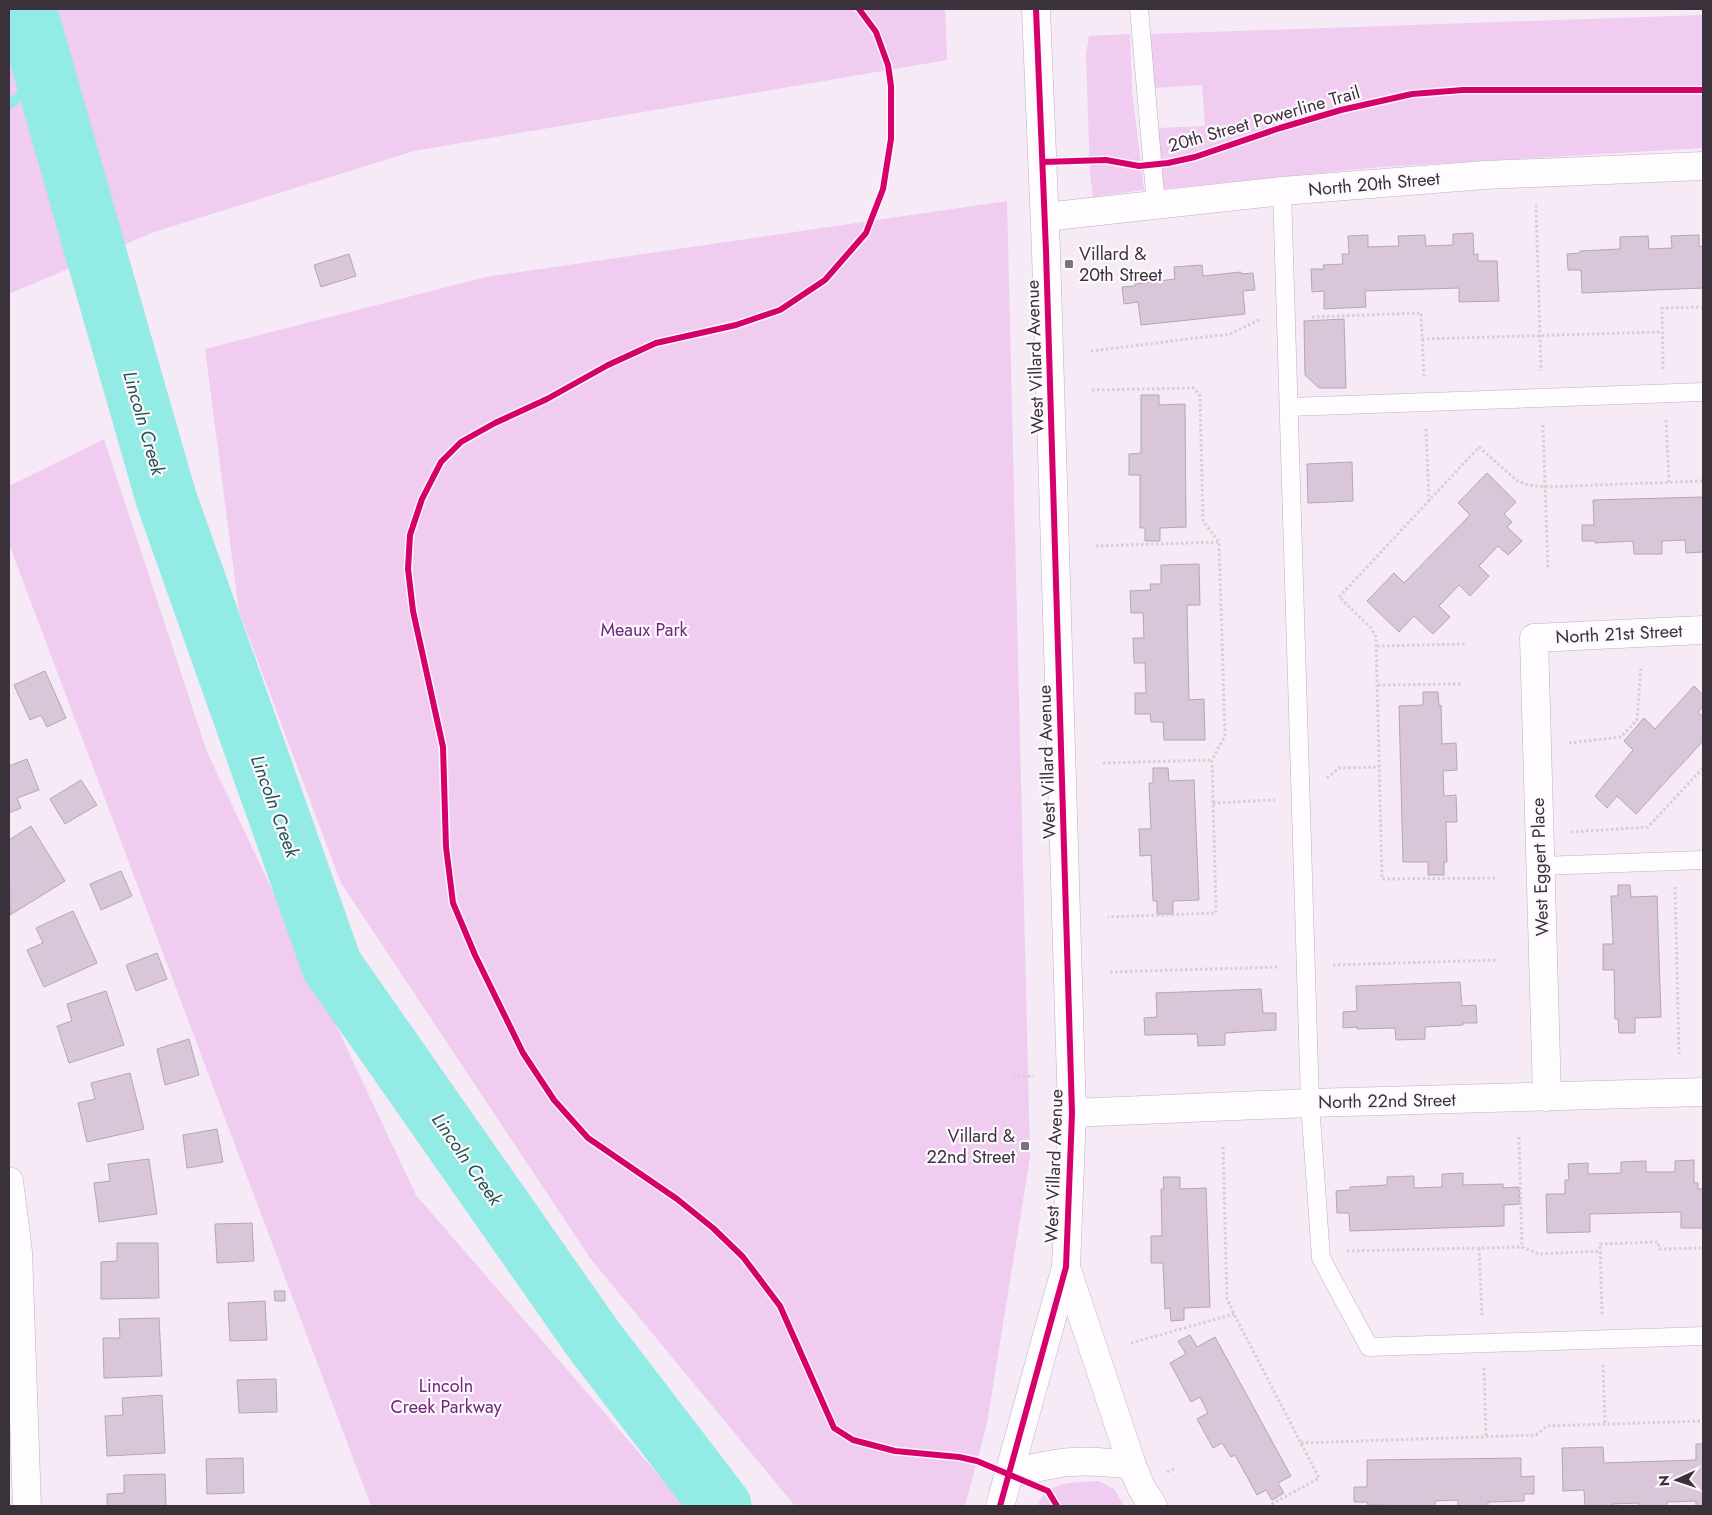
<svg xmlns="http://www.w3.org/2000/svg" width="1712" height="1515" viewBox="0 0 1712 1515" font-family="Jost,sans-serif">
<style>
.green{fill:#efccf0}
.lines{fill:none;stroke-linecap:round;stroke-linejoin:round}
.stream{stroke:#93ebe5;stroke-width:10}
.river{stroke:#93ebe5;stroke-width:61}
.building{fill:#d9c7d9;stroke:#b1a7b1}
.service-casing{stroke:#bcb2bc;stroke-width:19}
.minor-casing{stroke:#bcb2bc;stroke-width:29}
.tertiary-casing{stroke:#bcb2bc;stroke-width:29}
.path{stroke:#d4d0d4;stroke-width:3;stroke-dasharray:2.5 2.5;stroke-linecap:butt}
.service{stroke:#fefcfe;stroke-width:18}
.minor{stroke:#fefcfe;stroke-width:28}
.tertiary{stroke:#fefcfe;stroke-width:28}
.cycleway-casing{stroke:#fcf8fd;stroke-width:9}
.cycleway{stroke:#d6006c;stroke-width:6}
.poi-dot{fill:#7c727c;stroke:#fcf8fd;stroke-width:2}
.labels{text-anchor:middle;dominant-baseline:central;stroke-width:4.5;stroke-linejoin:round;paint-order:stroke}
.street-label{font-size:18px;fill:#3a313a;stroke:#fcf8fd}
.poi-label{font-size:18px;fill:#3a313a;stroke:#fcf8fd;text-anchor:start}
.park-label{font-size:18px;fill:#702677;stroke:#fcf8fd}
.water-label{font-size:19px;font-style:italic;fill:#215853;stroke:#fcf8fd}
</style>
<rect width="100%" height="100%" fill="#f6eaf6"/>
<path class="green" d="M9 9H945L947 60 414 151 154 232 9 294Z
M1703 15V148L1380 167 1161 189 1158 128 1205 126 1202 85 1155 88 1150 34Z
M1130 34 1132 91 1144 190 1093 197 1090 174 1086 54 1089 36Z
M1007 201 1030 1157 987 1423 965 1506H795L590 1258 341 883 239 611 205 349 486 277Z
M104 439 207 752 416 1195 685 1506H371L9 544V486Z
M1098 1481 1114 1489 1124 1506H1038C1045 1480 1076 1483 1098 1481Z"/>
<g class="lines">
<path class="stream" d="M9 105 45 75"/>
<path class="river" d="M26 9 166 498 332 966 593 1339 721 1506"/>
</g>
<path class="building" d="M1473 233 1474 255 1478 254V261H1497L1499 301 1459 302V288L1365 291 1366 307 1324 309V291L1312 292 1311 269H1324L1323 265 1343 264 1342 254H1349L1348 236 1368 235V247L1399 246 1398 236 1425 235 1426 246 1453 245V234Z
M1699 235V247L1703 246V288L1582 293 1581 270H1568L1567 254 1580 253V251L1620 249V237L1648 236 1649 249 1672 248 1671 236Z
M349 254 356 276 321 287 314 265Z
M1202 265 1203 276 1241 272V274L1253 273 1255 290 1243 291 1245 314 1141 325 1138 302 1124 304 1122 287 1135 286V284L1175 279 1174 267Z
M1344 319 1346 388H1319L1305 375 1304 321Z
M1141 395H1159V405L1185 404 1186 527 1160 528V541H1145V528H1140V475H1129V454L1141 453Z
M1352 462 1353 501 1308 503 1307 464Z
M1487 473 1516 502 1504 514 1512 522 1507 527 1522 541 1508 555 1498 546 1479 566 1489 576 1470 596 1459 585 1439 606 1450 617 1433 634 1414 616 1399 632 1367 601 1394 573 1404 583 1470 515 1458 503Z
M1703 497V552L1686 553 1685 540 1662 541V554H1634L1633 541 1595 543V541H1582V525H1594L1593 500Z
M1199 564 1200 605H1187L1189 700 1204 699 1205 740H1164L1163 722H1151L1150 714H1135V693H1146L1145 663H1134L1133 638H1144L1143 613H1131L1130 591 1151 590 1150 584H1161V565Z
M45 671 66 718 47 727 41 715 30 720 14 685Z
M1694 686 1703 695V706L1698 712 1703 717V741L1636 814 1617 796 1607 808 1595 796 1633 750 1624 741 1644 718 1655 729Z
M1423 692H1438L1439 706 1441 705 1442 744 1456 743 1457 770 1443 771 1444 796 1456 795 1457 822H1446L1447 862H1444V875H1428V862H1403L1399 706 1423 705Z
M27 759 39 790 17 798 21 808 9 813V766Z
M1153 768H1168L1169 781 1194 780 1199 900 1173 901V914H1157V901H1153L1151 855 1140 856 1139 829H1151L1149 783H1153Z
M81 780 97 805 65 824 50 799Z
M31 826 65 881 10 915 9 840Z
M121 871 132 896 101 910 90 884Z
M1618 885H1630L1631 897 1657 896 1661 1017 1635 1018V1033H1619L1618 1019H1615L1614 970H1603V944H1613L1611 896H1618Z
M73 911 97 963 44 987 27 950 43 943 36 928Z
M157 953 167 979 136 991 126 965Z
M1460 982 1462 1006 1476 1005 1477 1023H1463V1025L1425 1027V1039L1396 1040 1395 1028 1357 1029V1027L1343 1028V1012L1357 1011 1356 986Z
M1261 989 1263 1013H1276V1030L1225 1033V1045L1198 1046 1197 1034 1145 1035 1144 1018 1157 1017 1156 993Z
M106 991 124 1045 69 1063 57 1026 72 1021 67 1004Z
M189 1039 199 1075 165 1085 157 1049Z
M130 1073 144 1129 87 1142 78 1103 95 1099 91 1083Z
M217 1129 223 1162 187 1168 183 1135Z
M149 1159 157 1214 99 1222 94 1183 110 1181 108 1164Z
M1694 1160V1183H1698V1189H1703V1228H1681V1212L1590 1214V1232L1547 1233 1546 1194H1565V1180H1569L1568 1164 1588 1163V1174L1621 1173V1162L1646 1161V1172H1675V1161Z
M1463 1173V1185L1503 1184V1188L1519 1187 1520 1204 1504 1205V1226L1350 1231 1349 1213H1337L1336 1191 1350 1190V1187L1387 1185V1177L1414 1176V1188L1442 1187V1174Z
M1163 1177H1180V1189L1206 1188 1210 1307 1184 1308V1320L1171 1321 1170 1308 1165 1309 1163 1263H1151V1236H1162L1161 1189H1164Z
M252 1223 254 1261 217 1263 215 1224Z
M117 1243H158L159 1298 101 1299V1262L117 1261Z
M274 1291H285V1301H275Z
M265 1301 267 1340 230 1341 228 1303Z
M159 1318 162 1376 104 1378 103 1338H120L119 1319Z
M1190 1335 1197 1347 1215 1337 1291 1476 1278 1483 1284 1493 1272 1500 1266 1490 1257 1495 1235 1455 1231 1457 1222 1443 1213 1448 1197 1419 1208 1413 1200 1397 1191 1402 1170 1363 1186 1354 1178 1341Z
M276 1379 277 1412 239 1413 237 1380Z
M162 1395 165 1453 107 1456 105 1416 123 1415 122 1398Z
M1696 1444H1703V1506H1696V1501L1667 1502V1506H1639V1503L1612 1504V1506H1585L1584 1490 1563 1491 1562 1448 1603 1447 1604 1463 1696 1460Z
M243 1458 244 1493 207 1494 206 1459Z
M1521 1458V1477L1534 1476V1494H1524V1501L1488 1502V1506H1458V1500L1435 1501V1506L1368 1505 1367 1502H1354V1487H1367V1460Z
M165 1474 166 1506H107V1494L124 1493V1475Z"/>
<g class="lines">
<g class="service-casing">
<path id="service" d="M1139 9 1156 205
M1282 191 1310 1103 1321 1258 1369 1347 1703 1336
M1289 407 1703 392
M1540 866 1703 860"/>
</g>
<g class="minor-casing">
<path id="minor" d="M1045 217 1282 191 1485 175 1703 166
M1547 1097 1534 638 1703 630
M1072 1113 1310 1103 1703 1092
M9 1181 18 1252 27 1506
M1066 1267 1132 1465 1141 1487 1153 1506"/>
</g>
<g class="tertiary-casing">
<path id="tertiary" d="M1009 1474C1030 1469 1051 1463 1072 1462 1092 1460 1112 1463 1132 1465
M1000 1506 1066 1267 1072 1113 1046 251 1036 9"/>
</g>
<path class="path" d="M1536 205 1541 371
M1312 317 1421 313 1424 377
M1422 339 1661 332
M1091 351 1230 334 1261 319
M1663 369 1662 308 1703 307
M1092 390 1194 388 1200 396 1203 521 1219 542 1225 736 1212 760 1216 913 1108 917
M1666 420 1669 482
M1543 425 1548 569
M1426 429 1429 500
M1096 546 1219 542
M1377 646 1467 644
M1378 685 1463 684
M1569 743 1621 737 1637 720 1641 667
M1103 763 1212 760
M1327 778 1339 768 1380 767
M1213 803 1275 800
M1571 832 1648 827 1703 768
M1495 878 1382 879 1376 637 1371 628 1339 597 1479 447 1516 480 1528 485 1545 487 1703 481
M1675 887 1679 1054
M1333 965 1497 960
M1110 972 1279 967
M1013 1077 1034 1076
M1519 1137 1522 1247 1539 1254 1601 1251
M1223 1147 1227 1299 1234 1314 1319 1478 1268 1506
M1479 1248 1482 1317
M1347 1251 1522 1247
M1602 1314 1600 1244 1658 1242 1659 1249 1703 1248
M1131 1343 1234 1314
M1603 1365 1605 1424
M1484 1368 1486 1437
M1301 1443 1536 1435 1547 1426 1703 1421
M1167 1472 1176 1468"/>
<use href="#service" class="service"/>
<use href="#minor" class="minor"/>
<use href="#tertiary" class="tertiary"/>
<g class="cycleway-casing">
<path id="cycleway" d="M859 9 876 32 888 65 891 86V139L883 189 866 233 825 280 780 310 736 325 656 343 608 365 547 399 495 423 461 442 441 462 422 499 410 535 408 569 413 611 443 747 446 847 453 903 475 955 523 1053 554 1100 588 1138 677 1199 713 1228 743 1257 780 1306 834 1428 853 1440 895 1451 959 1457 977 1461 1048 1491 1057 1506
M1043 162 1106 160 1139 166 1168 163 1195 157 1280 128 1341 110 1412 94 1463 90H1703
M1000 1506 1066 1267 1072 1113 1046 251 1036 9"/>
</g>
<use href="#cycleway" class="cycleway"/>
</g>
<g class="poi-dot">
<rect x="1064" y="259" width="10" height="10" rx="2.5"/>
<rect x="1020" y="1141" width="10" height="10" rx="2.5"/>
</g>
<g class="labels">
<g class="street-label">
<text transform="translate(1264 119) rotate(-16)">20th Street Powerline Trail</text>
<text transform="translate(1374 184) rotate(-5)">North 20th Street</text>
<text transform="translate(1035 357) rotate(-92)">West Villard Avenue</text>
<text transform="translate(1619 634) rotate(-3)">North 21st Street</text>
<text transform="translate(1047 762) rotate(-92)">West Villard Avenue</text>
<text transform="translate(1540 867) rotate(-92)">West Eggert Place</text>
<text transform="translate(1387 1101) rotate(-1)">North 22nd Street</text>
<text transform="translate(1054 1166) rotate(-88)">West Villard Avenue</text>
</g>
<g class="poi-label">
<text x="1079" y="254">Villard &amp;<tspan x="1079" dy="21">20th Street</tspan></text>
<text x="1015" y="1136" text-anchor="end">Villard &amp;<tspan x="1015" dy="21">22nd Street</tspan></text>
</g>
<g class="park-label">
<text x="644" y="630">Meaux Park</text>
<text x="446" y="1386">Lincoln<tspan x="446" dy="21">Creek Parkway</tspan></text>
</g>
<g class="water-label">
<text transform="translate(144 423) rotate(74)">Lincoln Creek</text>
<text transform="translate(275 806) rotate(70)">Lincoln Creek</text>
<text transform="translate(467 1159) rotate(55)">Lincoln Creek</text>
</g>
</g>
<rect width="1712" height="1515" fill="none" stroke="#3a313a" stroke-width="20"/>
<g transform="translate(1677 1480) rotate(267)" stroke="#fcf8fd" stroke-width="4" paint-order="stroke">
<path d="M0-4L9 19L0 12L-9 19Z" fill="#3a313a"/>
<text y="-8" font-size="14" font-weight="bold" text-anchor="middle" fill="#3a313a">N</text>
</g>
</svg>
